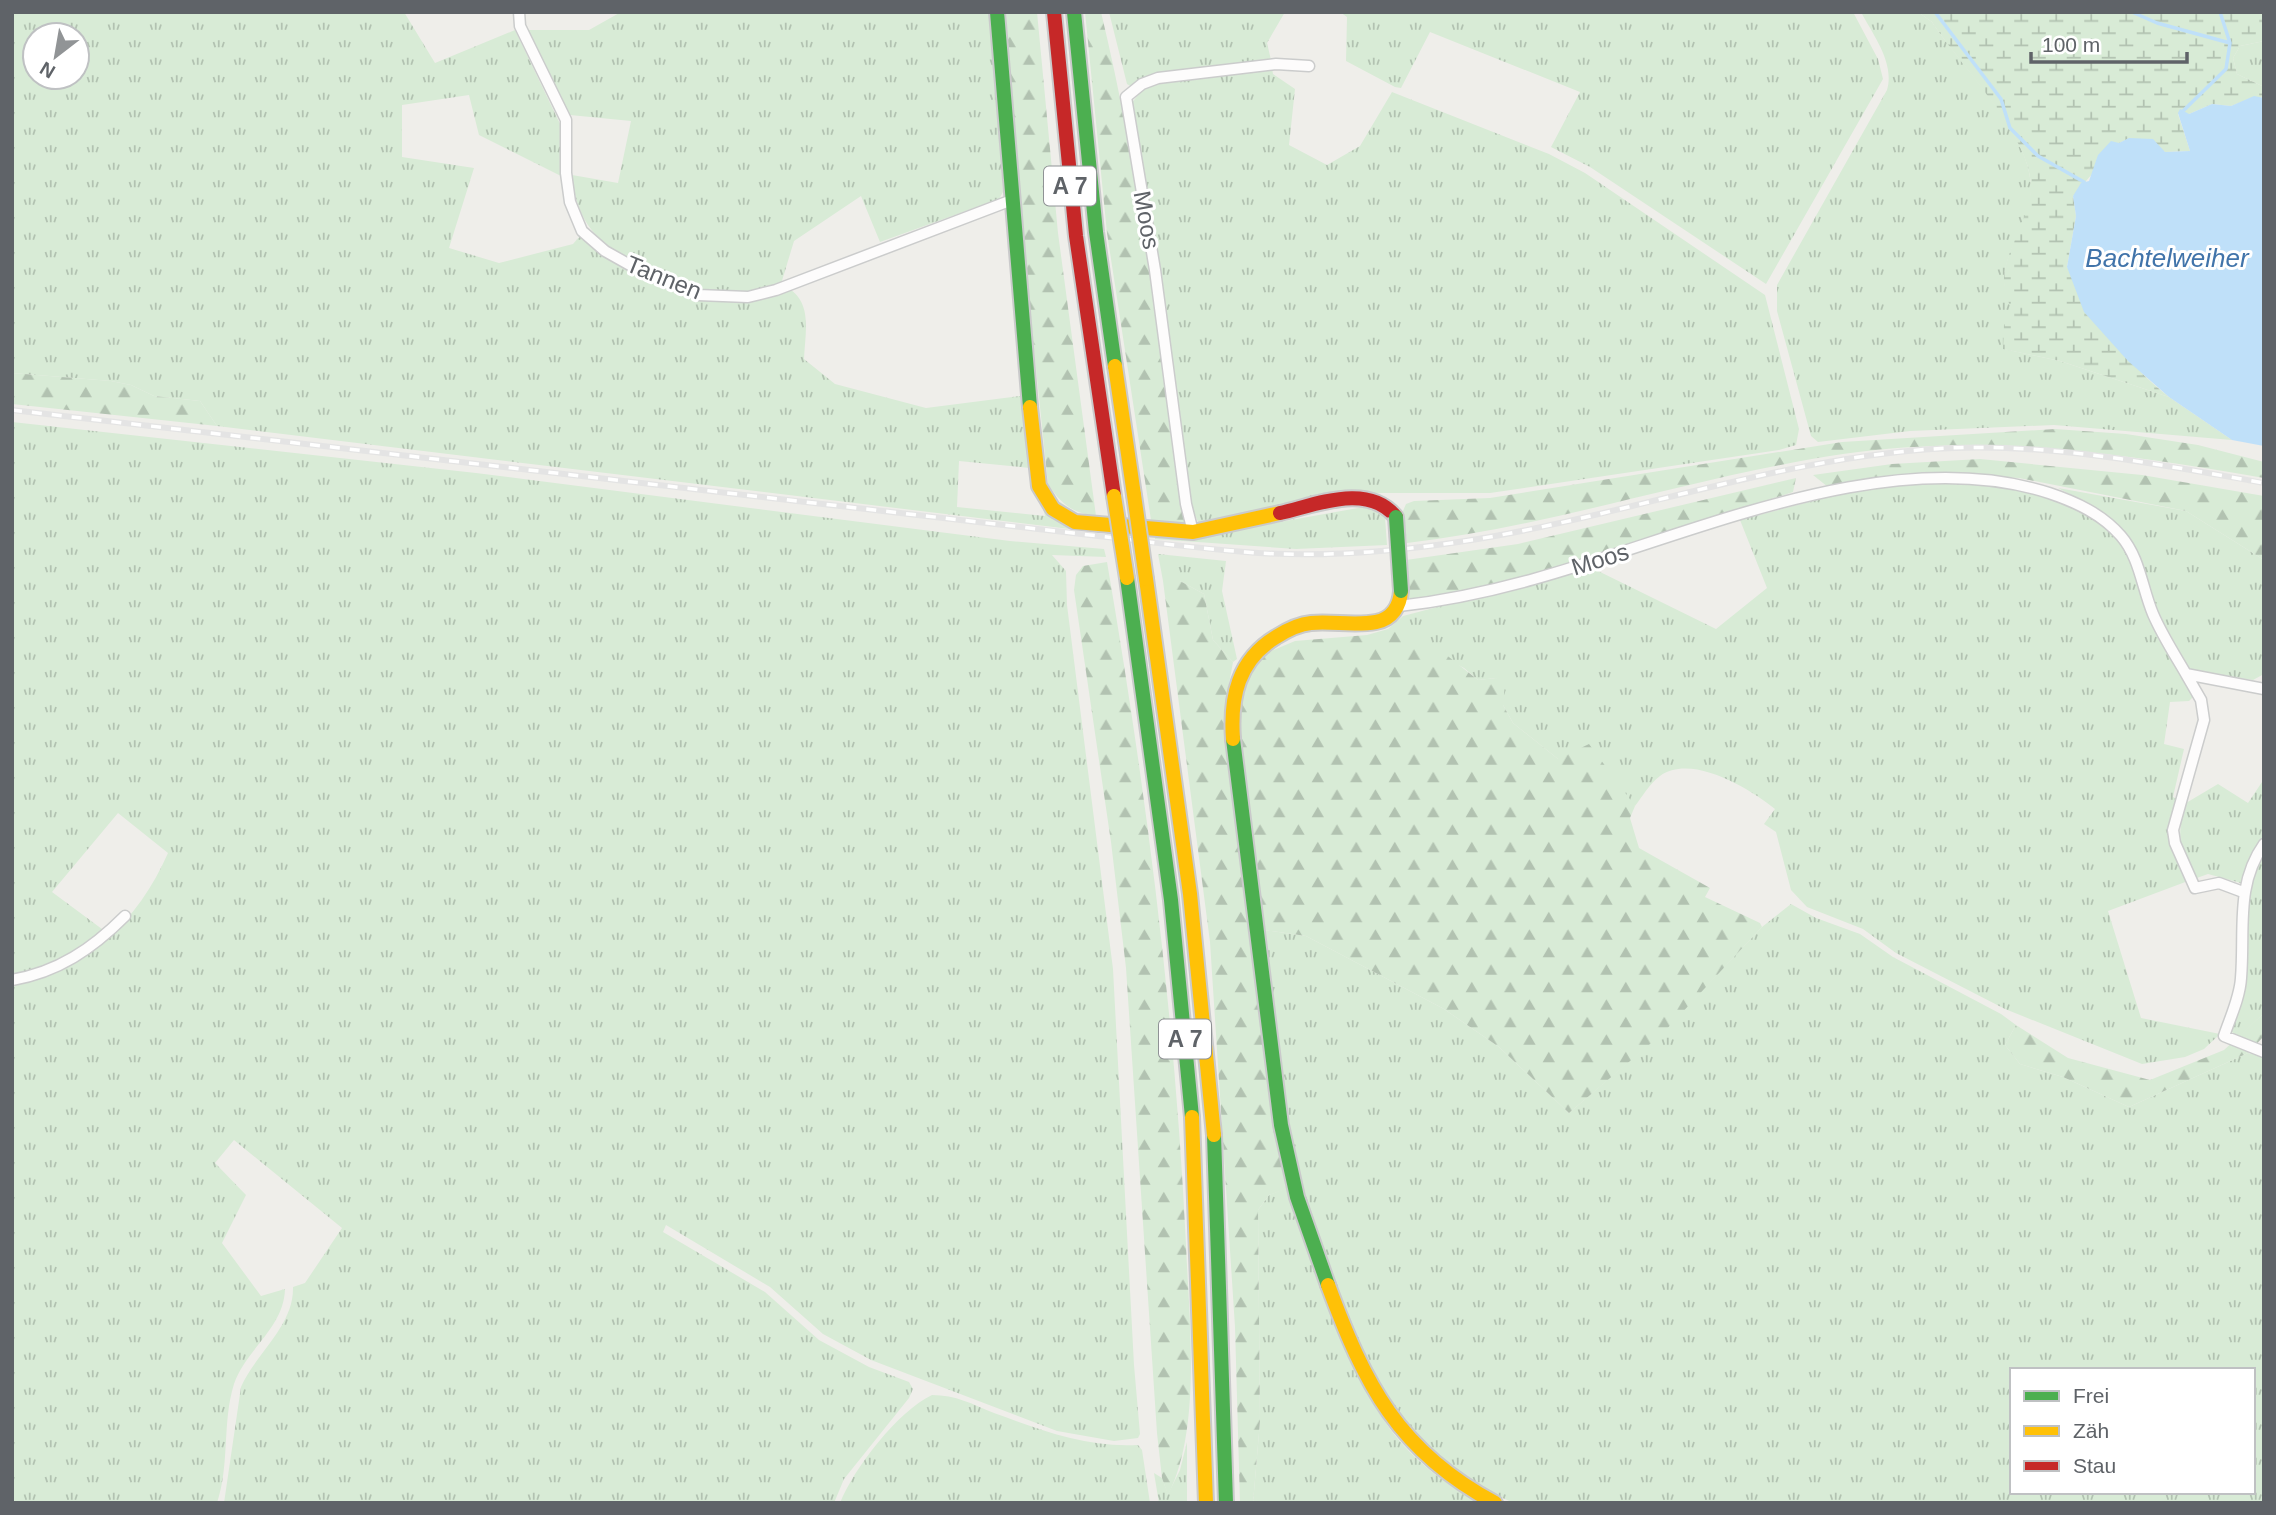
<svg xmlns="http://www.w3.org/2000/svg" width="2276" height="1515" viewBox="0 0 2276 1515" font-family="Helvetica,sans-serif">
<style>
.grass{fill:url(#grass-tufts);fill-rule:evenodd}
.forest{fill:url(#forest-firs)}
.wetland{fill:url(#wetland-marsh)}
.water{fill:#bfe0f9}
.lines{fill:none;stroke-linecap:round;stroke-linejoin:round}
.stream{stroke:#bfe0f9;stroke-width:3.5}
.street-casing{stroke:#cbcccc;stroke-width:13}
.fast-casing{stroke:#cacacb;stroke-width:18}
.slow-casing{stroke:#cacacb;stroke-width:18}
.jam-casing{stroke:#cacacb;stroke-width:18}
.street{stroke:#fdfcfc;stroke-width:10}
.fast{stroke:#4caf50;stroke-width:14}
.slow{stroke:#ffc107;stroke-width:14}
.jam{stroke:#c62828;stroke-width:14}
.rail-casing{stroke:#e4e4e4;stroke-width:6}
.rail{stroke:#fff;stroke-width:3.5;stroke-dasharray:10;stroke-linecap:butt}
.fast-bridge-casing{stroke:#cacacb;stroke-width:18;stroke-linecap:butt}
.slow-bridge-casing{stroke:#cacacb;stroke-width:18;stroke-linecap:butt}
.fast-bridge{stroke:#4caf50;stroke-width:14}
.slow-bridge{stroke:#ffc107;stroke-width:14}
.labels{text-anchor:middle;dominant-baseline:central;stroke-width:6;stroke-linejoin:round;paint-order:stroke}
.shield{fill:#fff;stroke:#8f9295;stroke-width:2}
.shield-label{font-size:23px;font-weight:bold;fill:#5f6368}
.street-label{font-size:24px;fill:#5f6368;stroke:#fff}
.water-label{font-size:26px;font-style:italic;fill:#4174aa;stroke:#fff}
</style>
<defs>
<pattern id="grass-tufts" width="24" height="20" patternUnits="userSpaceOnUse" patternTransform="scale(1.75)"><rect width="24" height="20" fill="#d8ebd6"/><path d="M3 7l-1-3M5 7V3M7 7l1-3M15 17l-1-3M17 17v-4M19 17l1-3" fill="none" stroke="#b2c2b1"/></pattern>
<pattern id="forest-firs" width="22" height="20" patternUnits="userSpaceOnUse" patternTransform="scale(1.75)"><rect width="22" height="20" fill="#d8ebd6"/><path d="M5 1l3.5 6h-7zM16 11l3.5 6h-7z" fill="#b2c2b1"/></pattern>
<pattern id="wetland-marsh" width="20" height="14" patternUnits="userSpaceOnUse" patternTransform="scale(1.75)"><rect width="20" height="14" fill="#d8ebd6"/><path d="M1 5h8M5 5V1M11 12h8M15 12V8" fill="none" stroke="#b2c2b1"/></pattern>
</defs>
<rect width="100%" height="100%" fill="#efeeea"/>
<path class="grass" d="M12 12H404L435 63 515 30 562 128 561 176 479 135 469 95 402 105V157L474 168 449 248 499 263 573 244 580 236C626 272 686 309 746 301 760 299 774 293 788 288 813 303 805 333 804 359L835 384 926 408 1020 396 1030 468 959 461 957 507 1045 516 1042 505 1060 502 1078 514 1096 516 1103 533 217 426 200 401 154 396 131 385 111 381 12 373ZM35 35H77V77H35Z
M621 12H990L1003 192 999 199 880 242 861 196 794 241 781 284C754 292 729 295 701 292 688 290 674 281 662 276 612 254 577 234 572 175L618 183 631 121 570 115 526 30H589Z
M1109 12H1285L1267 43 1271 60 1156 75 1132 87 1127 84Z
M1340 12H1853L1878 59 1883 79 1766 284 1590 167 1551 147 1580 92 1430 32 1401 88 1395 87 1346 61 1347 17Z
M1861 12H1918L1932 22C1961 66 2029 132 2031 185 2033 217 2007 246 2004 277 2003 289 2012 301 2013 313 2014 324 2007 339 2004 349L2060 361 2169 397 2232 440 2054 425 1910 431 1818 442 1811 436 1777 311V285L1887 90C1895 63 1873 35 1861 12Z
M2264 41V87L2237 74 2233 58 2240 46Z
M1272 68 1273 74 1295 89 1289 145 1327 165 1360 146 1392 92 1549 154 1585 173 1765 295 1799 429 1796 445 1779 450 1490 493H1372L1205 524 1198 522 1190 503 1131 104 1144 87 1159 82Z
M12 422 476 473 1010 541 1104 549 1106 557 1052 555 1066 571 1067 605 1113 969 1134 1365 1140 1434 1138 1438 1114 1441 1057 1431 871 1360 823 1334 770 1287 666 1225 663 1232 765 1292 819 1340 869 1367 909 1382 913 1389 909 1398 844 1479 834 1503H224L241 1387C256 1353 294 1326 293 1287L305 1283 342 1228 234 1140 215 1163 246 1195 222 1243 261 1296 285 1289C284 1328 246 1349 234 1384 222 1422 230 1465 217 1503H12V984C86 972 138 921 168 853L118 813 52 892 106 932 66 960 12 977Z
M1937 480 2018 485 2091 514 2118 538 2134 564 2150 617 2193 697 2189 701 2170 702 2164 744 2184 749 2173 797 2177 799 2170 829 2188 881 2108 911 2141 1018 2220 1034 2204 1049 2185 1057 2142 1064 2005 1009 1896 953 1863 929 1807 907 1791 890 1776 832 1764 824 1775 809C1750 789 1692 753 1660 776 1650 783 1642 797 1635 806L1558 759 1513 723 1503 705 1496 678 1478 680 1464 668 1388 629 1403 616 1590 567 1716 629 1767 588 1740 520 1847 492Z
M2058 488 2186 511 2264 560V674L2253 680 2190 670 2158 613 2123 534 2094 507Z
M1369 506 1385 517 1387 545 1296 549 1155 539V535H1208Z
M1158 554 1226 561 1222 591 1237 659 1233 662 1213 640 1204 594 1180 581H1163Z
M2264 779V837L2246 866 2241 883 2208 874 2194 879C2181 845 2175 840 2186 803L2218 784 2248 803Z
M2264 852V1013L2238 1038 2230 1030C2234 1015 2241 999 2245 983 2255 936 2236 898 2264 852Z
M1791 904 1816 918 1860 934 1893 957 2001 1014 2016 1025 2005 1045 2020 1064 2063 1077 2129 1107 2248 1053 2264 1057V1503H1514C1471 1485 1433 1461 1402 1425 1388 1409 1379 1384 1369 1365 1293 1223 1283 1085 1264 930L1306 936 1444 1009 1499 1047 1569 1113 1662 1033 1762 927ZM2012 1370H2253V1492H2012Z
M1285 1184C1311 1264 1341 1360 1390 1429 1413 1460 1446 1485 1480 1503H1253L1260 1421 1258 1210 1269 1195 1282 1190Z
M932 1395C956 1395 972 1404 994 1413 1041 1430 1087 1448 1138 1445L1142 1450 1150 1503H840C854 1468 898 1411 932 1395Z
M1187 1442V1503H1159L1154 1473 1162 1478 1168 1494 1180 1470Z"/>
<path class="forest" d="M1006 12H1037L1058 233 1096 516C1072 513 1061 504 1048 484L1018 196Z
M1085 12H1101C1141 179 1162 349 1185 518L1183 526 1151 520 1107 233Z
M12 373 111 381 131 385 154 396 200 401 217 426 12 404Z
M2055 429 2126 434 2198 445 2264 462V478C2125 454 1983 433 1843 454 1696 476 1554 526 1407 543L1403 511 1406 504 1414 501 1490 498 1842 442Z
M1980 459 2142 475 2264 496V560L2186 511 2019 478 1935 474 1828 487 1813 475 1892 464Z
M1796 478 1793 492C1741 509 1441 610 1409 598L1406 560 1518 544Z
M1107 562C1146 789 1175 1015 1186 1245 1189 1319 1202 1428 1168 1495L1162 1478 1157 1433 1126 968 1111 842 1074 590 1076 575 1083 566Z
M1163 581H1180L1204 594 1213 640 1233 662 1224 712 1227 750 1275 1132 1285 1184 1283 1190 1269 1195 1258 1210 1260 1421 1253 1503H1240L1235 1327 1210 942Z
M1388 629 1435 646 1478 680 1496 678 1505 683 1503 705 1513 723 1558 759 1589 744 1635 806 1630 818 1639 848 1710 888 1705 897 1760 923 1762 927 1663 1033 1569 1113 1499 1047 1444 1009 1306 936 1264 930 1239 751 1240 693 1251 670 1269 652 1295 641 1367 635Z
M2264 1013V1036L2248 1053 2129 1107 2063 1077 2020 1064 2005 1045 2016 1025 2068 1058 2150 1080 2224 1050Z"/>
<path class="wetland" d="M1918 12H2264V41L2240 46 2233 58 2237 74 2264 87V98L2254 97 2231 106 2212 104 2189 114H2178L2190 151 2165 152 2130 138 2119 143 2073 196 2076 216 2067 267C2100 323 2117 355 2169 397L2060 361 2003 349 2004 325 2013 315C2010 304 2003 290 2004 278 2004 253 2031 216 2031 186 2031 136 1959 64 1932 22Z"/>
<path class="water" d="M2254 96 2264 98V446L2232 440 2169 397 2128 361 2084 312 2067 267 2076 216 2073 196 2081 183 2089 181 2098 155 2111 141 2119 143 2129 138 2153 139 2165 152 2190 151 2178 113 2180 109 2189 114 2212 104 2231 106Z"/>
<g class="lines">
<path class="stream" d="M1935 12 2001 99 2010 128 2038 156 2084 182
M2132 12 2157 23 2230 43 2226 69 2183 111
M2220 12 2230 43"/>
<g class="street-casing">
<path id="street" d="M519 12 520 26 566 120V173L570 202 582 231 605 251 644 273 698 295 748 297 776 290 1012 200
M1193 532 1186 504 1155 270 1126 97 1142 84 1158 78 1276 64 1309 66
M1399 606C1444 601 1491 591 1534 579 1690 536 1888 441 2049 493 2076 502 2102 514 2121 536 2140 558 2142 588 2153 614 2162 635 2175 655 2186 674L2264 689
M2186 674 2201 700 2204 720 2173 830 2175 843 2195 888 2219 883 2243 892
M2264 844C2235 885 2245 931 2241 978 2240 997 2230 1018 2224 1036L2264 1052
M12 980C58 972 92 949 125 916"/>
</g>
<g class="fast-casing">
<path id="fast" d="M997 12 1030 407
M1074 12 1096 232 1115 366
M1127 578 1171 900 1192 1117
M1233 739 1281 1125 1297 1197 1328 1285
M1214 1135 1226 1503"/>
</g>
<g class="slow-casing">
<path id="slow" d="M1115 366 1134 495
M1030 407 1039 486 1053 509 1075 522 1193 532 1280 513
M1146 579 1190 894 1214 1135
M1233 739C1230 697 1238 660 1276 637 1287 630 1299 624 1311 623 1332 621 1355 626 1376 622 1392 619 1400 606 1401 591
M1192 1117 1206 1503
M1328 1285C1365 1385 1398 1451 1495 1503"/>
</g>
<g class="jam-casing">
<path id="jam" d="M1054 12 1076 236 1114 496
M1280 513C1316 505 1368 482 1396 517"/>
</g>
<use href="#street" class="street"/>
<use href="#fast" class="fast"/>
<use href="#slow" class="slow"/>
<use href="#jam" class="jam"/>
<g class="rail-casing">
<path id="rail" d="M12 410 1090 535C1142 541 1193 548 1245 552 1317 558 1393 552 1465 541 1622 517 1772 460 1932 449 2042 441 2156 464 2264 483"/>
</g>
<use href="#rail" class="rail"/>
<g class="fast-bridge-casing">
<path id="fast-bridge" d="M1396 517 1401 591"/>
</g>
<g class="slow-bridge-casing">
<path id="slow-bridge" d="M1134 495 1146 579
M1114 496 1127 578"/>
</g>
<use href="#fast-bridge" class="fast-bridge"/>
<use href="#slow-bridge" class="slow-bridge"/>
</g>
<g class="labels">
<g class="shield">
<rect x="1044" y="166.5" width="52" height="39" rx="5"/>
<rect x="1159" y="1019.5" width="52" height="39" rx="5"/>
</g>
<g class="shield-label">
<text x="1070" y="186">A 7</text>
<text x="1185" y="1039">A 7</text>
</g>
<g class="street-label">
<text transform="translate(1147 220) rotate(80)">Moos</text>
<text transform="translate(664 277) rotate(22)">Tannen</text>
<text transform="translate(1600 559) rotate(-17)">Moos</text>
</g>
<g class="water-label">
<text x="2167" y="258">Bachtelweiher</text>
</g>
</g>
<rect width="2276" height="1515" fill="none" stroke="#5f6368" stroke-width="28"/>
<rect x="2010" y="1368" width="245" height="126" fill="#ffffff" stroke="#bfc1c3" stroke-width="2"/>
<rect x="2024" y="1391" width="35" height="10" fill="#4caf50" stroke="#bfc1c3" stroke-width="2"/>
<text x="2073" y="1403" font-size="21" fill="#5f6368">Frei</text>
<rect x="2024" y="1426" width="35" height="10" fill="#ffc107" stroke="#bfc1c3" stroke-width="2"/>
<text x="2073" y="1438" font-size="21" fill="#5f6368">Zäh</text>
<rect x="2024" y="1461" width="35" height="10" fill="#c62828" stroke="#bfc1c3" stroke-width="2"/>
<text x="2073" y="1473" font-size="21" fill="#5f6368">Stau</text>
<g transform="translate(56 56) rotate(211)"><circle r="33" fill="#ffffff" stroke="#bfc1c3" stroke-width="2"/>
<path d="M0-5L12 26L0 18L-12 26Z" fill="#919496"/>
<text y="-10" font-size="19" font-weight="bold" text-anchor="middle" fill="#5f6368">N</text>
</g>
<path d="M2031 52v10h156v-10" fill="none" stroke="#5f6368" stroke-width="3.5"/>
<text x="2042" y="52" font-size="21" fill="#5f6368" stroke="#ffffff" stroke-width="5" paint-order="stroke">100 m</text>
</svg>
